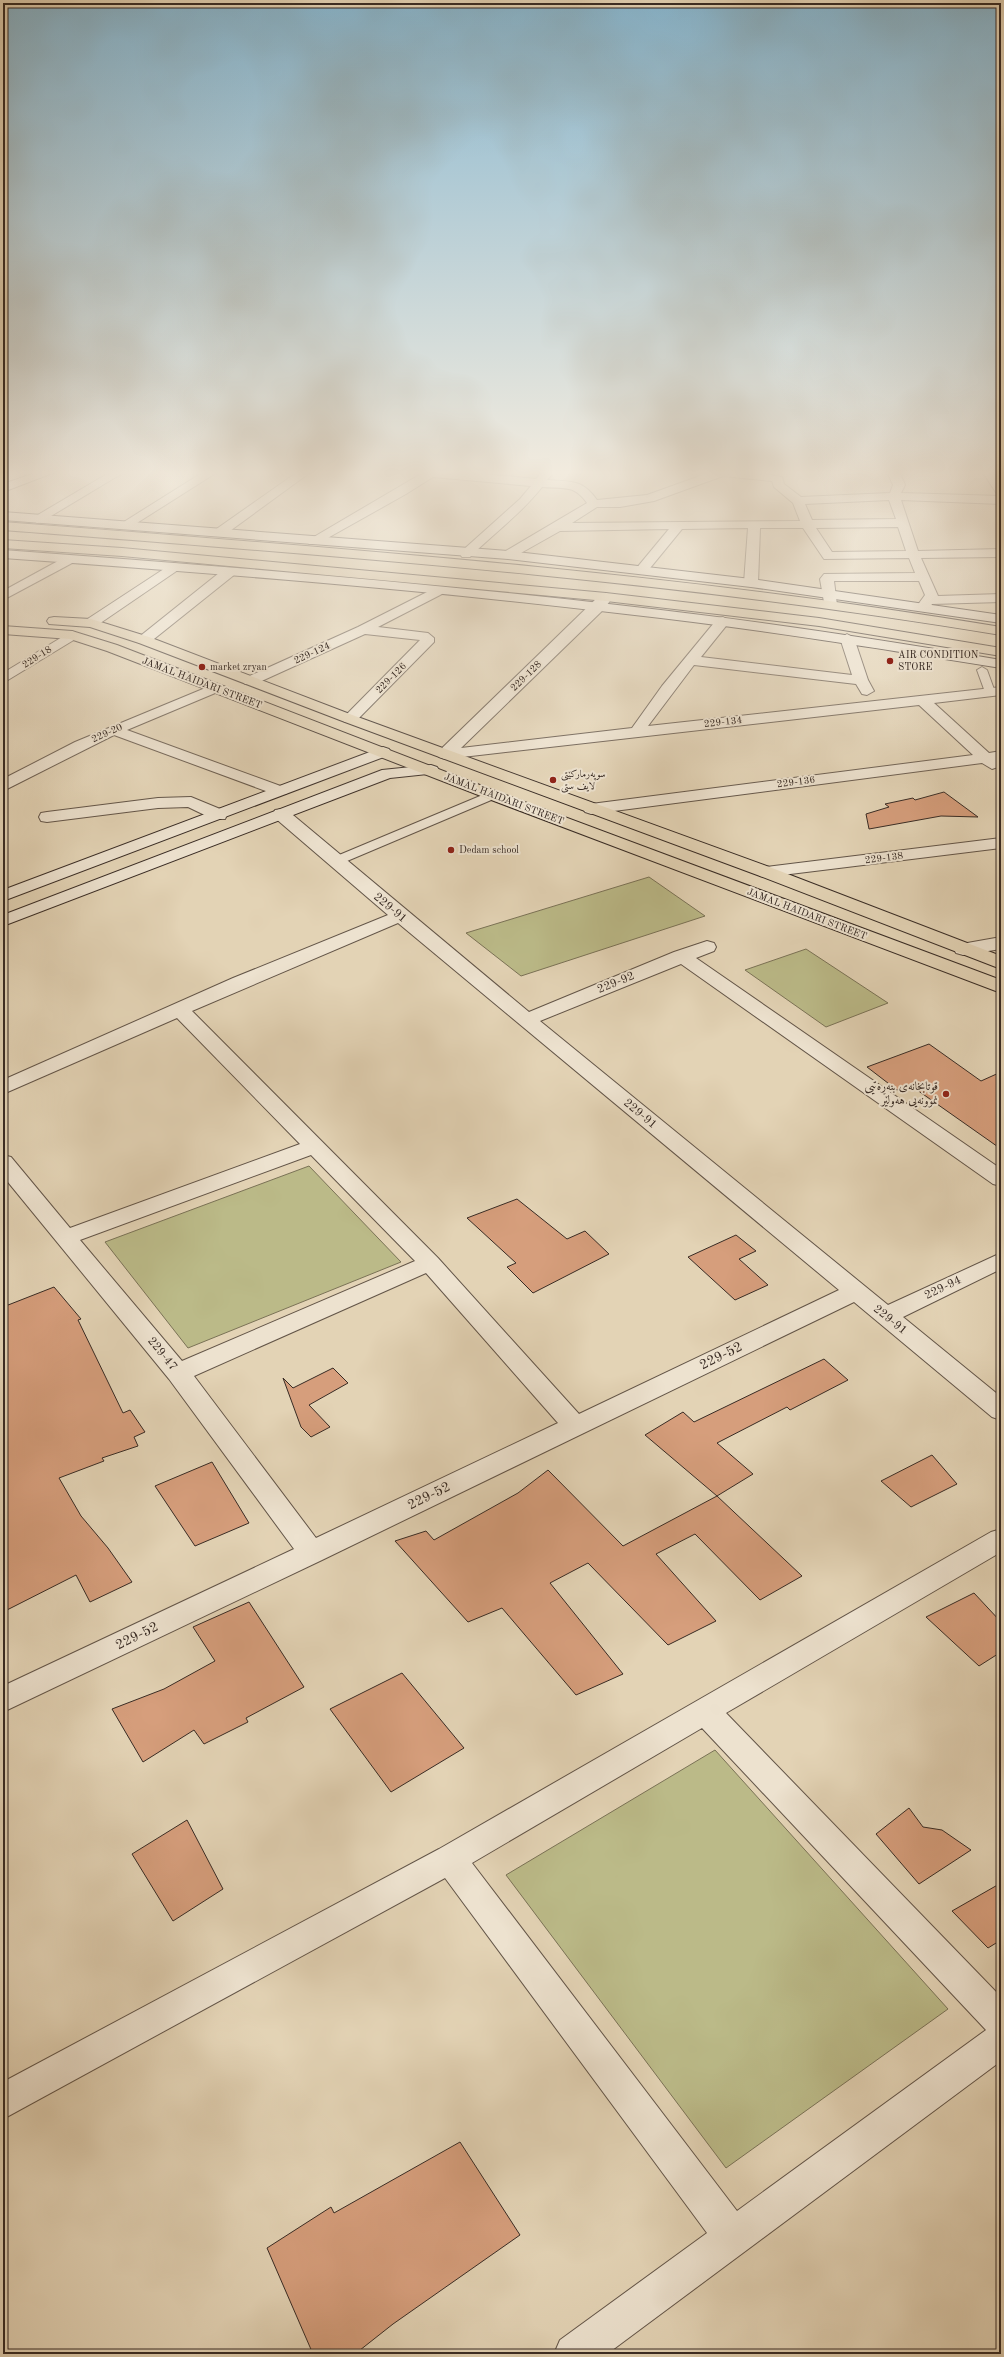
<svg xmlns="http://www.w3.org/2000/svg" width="1004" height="2357" viewBox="0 0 1004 2357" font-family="'Old Standard TT',Amiri,serif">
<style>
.green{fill:#bbba88;stroke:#7a7256}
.building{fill:#d69e7c;stroke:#382b24}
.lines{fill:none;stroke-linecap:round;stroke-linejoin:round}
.lane-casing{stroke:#635548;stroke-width:2}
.street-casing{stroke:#635548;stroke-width:2}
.secondary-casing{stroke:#382b24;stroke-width:2}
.primary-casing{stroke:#382b24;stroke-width:2}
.highway-casing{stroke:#382b24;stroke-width:2}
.lane{fill:#ede2cf;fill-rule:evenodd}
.street{fill:#ede2cf;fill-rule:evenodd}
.secondary{fill:#ede2cf;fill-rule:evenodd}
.primary{fill:#e3d3b5;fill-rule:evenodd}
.highway{fill:#e3d3b5;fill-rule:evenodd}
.poi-dot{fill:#8f2418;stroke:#ede2cf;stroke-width:1.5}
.labels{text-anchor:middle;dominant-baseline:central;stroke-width:4;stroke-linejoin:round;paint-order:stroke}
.far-street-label{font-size:10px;fill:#382b24;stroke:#ede2cf}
.far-poi-label{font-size:10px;fill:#382b24;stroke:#ede2cf;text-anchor:start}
.street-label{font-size:12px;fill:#382b24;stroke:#ede2cf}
.poi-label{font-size:12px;fill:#382b24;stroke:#ede2cf;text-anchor:end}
.near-street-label{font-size:14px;fill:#382b24;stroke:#ede2cf}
</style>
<rect width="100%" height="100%" fill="#e3d3b5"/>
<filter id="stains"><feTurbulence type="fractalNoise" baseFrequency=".005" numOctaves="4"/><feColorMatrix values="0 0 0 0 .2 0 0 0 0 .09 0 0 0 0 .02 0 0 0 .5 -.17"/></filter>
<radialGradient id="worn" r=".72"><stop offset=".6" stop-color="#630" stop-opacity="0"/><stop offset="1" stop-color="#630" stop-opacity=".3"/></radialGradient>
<path class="green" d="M649 877 705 916 521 976 466 933Z
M806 949 888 1003 826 1027 745 970Z
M309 1166 401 1262 188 1348 105 1242Z
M715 1750 948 2009 726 2168 506 1875Z"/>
<path class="building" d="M944 792 978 817 941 816 869 829 866 814 889 807 885 804 913 798 915 800Z
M929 1044 981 1081 1001 1072V1149L910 1085 897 1090 867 1067Z
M517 1199 567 1239 585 1231 609 1254 533 1293 507 1267 516 1263 467 1218Z
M736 1235 756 1251 739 1259 768 1285 735 1300 688 1257Z
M54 1287 81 1319 78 1320 123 1413 130 1410 145 1432 134 1437 138 1446 102 1458 104 1461 59 1478 81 1516 108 1548 132 1582 90 1602 76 1575 3 1612V1307Z
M824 1359 848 1380 790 1410 787 1407 717 1443 753 1474 717 1496 645 1435 683 1412 694 1422Z
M333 1368 348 1383 309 1405 330 1427 311 1437 301 1427 283 1378 293 1388Z
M932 1455 957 1484 911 1507 881 1481Z
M212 1462 249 1523 195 1546 155 1486Z
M548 1470 623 1546 717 1496 802 1576 760 1600 695 1534 656 1554 716 1621 668 1645 588 1563 550 1583 623 1674 576 1695 502 1608 468 1622 395 1541 426 1531 434 1540 518 1493Z
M974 1593 1001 1622V1652L979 1666 926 1617Z
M249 1602 304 1687 246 1718 248 1722 204 1744 194 1730 143 1762 112 1709 164 1689 215 1661 193 1627Z
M402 1673 464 1748 391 1792 330 1709Z
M909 1808 923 1827 942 1830 971 1850 919 1884 876 1834Z
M187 1820 223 1889 173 1921 132 1854Z
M1001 1883V1940L988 1948 952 1911Z
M460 2142 520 2235 393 2324 355 2354H313L267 2248 331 2207 334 2213Z"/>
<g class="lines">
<g class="lane-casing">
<path id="lane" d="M982 667 987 670 995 692 994 694 990 695 985 692 977 670Z
M492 791 496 792 498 795 496 798 340 864 336 865 330 861 332 858Z"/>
</g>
<g class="street-casing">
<path id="street" d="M112 471H126L41 522 37 523 31 519Z
M205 471H219L129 528H121L119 525Z
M299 471H312L223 536H215L213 533 215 530Z
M426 471H452L536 479 542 471H552L553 473 547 480C572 482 582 479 597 500L647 495 714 471H750L782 477 784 484 801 497 890 493 893 485 887 471H899L905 485 901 493 1001 496V504L901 500 918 551 1001 549V557L921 558 938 596 1001 594V602L932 604 929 609 924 610 917 606 925 595 919 581H834L837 605 835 608H825L820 579 824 574 915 573 909 558 824 559 803 528H760L758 583 751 587 744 583 748 528 682 529 646 573 641 574 635 570 669 529 560 531 512 558H504L502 555 504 552 587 503C574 484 563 489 542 487 522 513 494 533 470 557H462L460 554 462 551 520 499 531 486 433 477 406 494 317 544H309L307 541ZM723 476 772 481 774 487 793 503 800 521 572 523 597 507H620L654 501ZM889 500 896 519 812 520 805 504ZM898 527 906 551 832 552 816 528Z
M982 471H993L1001 483V496L997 494Z
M69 555 75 559 74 562 3 600V591Z
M173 563 178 564 179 567 178 570 96 626H86L84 623 86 620Z
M229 568 234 569 235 572 234 575 149 643H139L137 640 139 637 224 569Z
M437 587 444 591 442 594 378 627 428 633 434 638V642L355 722H345L342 719 420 640 365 634 255 684H245L243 681 245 678 358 627Z
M606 593 613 597 603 610 461 748 632 728 662 686 718 618 723 617 730 621 701 657 852 675 840 638 847 634 854 638 868 680 874 691 867 695 862 694 856 684 694 665 648 726 1001 687V695L934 703 989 753 1001 751V761H998L1000 764 998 767 992 769 982 763 591 814 585 812 583 809 585 806 591 804 973 755 919 705 445 759 439 757 437 754 439 751 601 594Z
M72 631 79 635 77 638 3 683V673Z
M215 684 220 685 222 688 220 691 127 730 286 788 288 791 286 794H274L114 735 3 791V779L75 742Z
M191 797 225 811 227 815 225 819H213L188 807 158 808 47 822 41 821 39 817 41 813 47 812 158 798Z
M281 809 287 810 529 1012 674 952 707 941 714 943 716 947 714 951 696 958 1001 1169V1186L993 1184 681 964 540 1021 888 1305 1001 1253V1269L903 1317 1001 1397V1420L992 1417 854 1302 322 1560 3 1712V1686L294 1549 169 1379 3 1176V1155L11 1157 70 1228 300 1144 177 1018 3 1094V1080L233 978 388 915 275 818 273 814 275 810ZM398 923 839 1290 579 1414 438 1258 192 1011ZM311 1155 415 1261 182 1361 80 1240ZM426 1273 558 1423 316 1538 194 1376Z
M1001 838V848L766 877 760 876 757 872 760 868 766 867Z
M1001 937V949L963 955 956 953 954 949 956 945Z
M1001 1529V1552L726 1713 1001 1997V2061L607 2354H554L560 2340 707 2233 445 1878 3 2119V2082L439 1849 991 1532ZM702 1728 986 2030 737 2211 472 1863Z"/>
</g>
<g class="secondary-casing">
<path id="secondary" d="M41 471H58L3 492V484Z
M3 512 508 551 751 579 1001 615V623L751 587 508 559 3 520Z
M3 550C211 565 419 582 626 606 752 620 876 639 1001 660V668C876 648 752 628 626 614 419 589 211 573 3 558Z
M383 747 389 749 391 752 389 755 3 901V890Z
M431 765 437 767 439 770 437 773 390 778 3 926V915L382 770Z"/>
</g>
<g class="primary-casing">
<path id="primary" d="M54 617 91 619 149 637 355 716 772 868 1001 956V969L760 876 345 722 139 643 90 627 49 624 47 621 49 618Z
M3 626 72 631 117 645 498 792 1001 980V993L486 798 107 651 70 639 3 634Z"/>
</g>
<g class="highway-casing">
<path id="highway" d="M3 522C336 548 671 572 1001 627V635C671 580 336 556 3 530Z
M3 540 122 548 606 593 819 618 1001 648V656L819 626 606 601 122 556 3 548Z"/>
</g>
<use href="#lane" class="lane"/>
<use href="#street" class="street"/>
<use href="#secondary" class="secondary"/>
<use href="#primary" class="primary"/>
<use href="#highway" class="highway"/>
</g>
<linearGradient id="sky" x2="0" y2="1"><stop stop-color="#87b6cf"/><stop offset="0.59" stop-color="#f2ebde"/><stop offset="1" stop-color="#f2ebde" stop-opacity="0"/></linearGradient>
<rect width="1004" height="801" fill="url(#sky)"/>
<g class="poi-dot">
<circle cx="890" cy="661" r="4"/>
<circle cx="202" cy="667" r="4"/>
<circle cx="553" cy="780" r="4"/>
<circle cx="451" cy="850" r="4"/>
<circle cx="946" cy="1094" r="4"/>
</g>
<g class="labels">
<g class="far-street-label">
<text transform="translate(312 653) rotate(-25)">229-124</text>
<text transform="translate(37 657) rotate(-32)">229-18</text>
<text transform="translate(526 676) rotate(-44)">229-128</text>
<text transform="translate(391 678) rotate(-45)">229-126</text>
<text transform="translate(202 683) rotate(21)">JAMAL HAIDARI STREET</text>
<text transform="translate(723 722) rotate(-6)">229-134</text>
<text transform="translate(107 733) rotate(-24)">229-20</text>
<text transform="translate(796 782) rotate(-7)">229-136</text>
<text transform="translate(504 799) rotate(21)">JAMAL HAIDARI STREET</text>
<text transform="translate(884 858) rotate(-7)">229-138</text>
<text transform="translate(807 914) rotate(21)">JAMAL HAIDARI STREET</text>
</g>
<g class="far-poi-label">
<text x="898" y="655">AIR CONDITION<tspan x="898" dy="12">STORE</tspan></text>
<text x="210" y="667">market zryan</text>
<text x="561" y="774">سوپەرمارکێتی<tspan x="561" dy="12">لایف ستی</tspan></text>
<text x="459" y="850">Dedam school</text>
</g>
<g class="street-label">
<text transform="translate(390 908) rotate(40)">229-91</text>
<text transform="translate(616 983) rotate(-22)">229-92</text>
<text transform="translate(640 1114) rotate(40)">229-91</text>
<text transform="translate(943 1288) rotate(-26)">229-94</text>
<text transform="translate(890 1320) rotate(39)">229-91</text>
<text transform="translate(162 1354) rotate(51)">229-47</text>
</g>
<g class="poi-label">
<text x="938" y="1087">قوتابخانەی بنەڕەتیی<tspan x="938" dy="14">نموونەیی هەولێر</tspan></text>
</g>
<g class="near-street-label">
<text transform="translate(721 1356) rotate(-26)">229-52</text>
<text transform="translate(429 1496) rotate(-26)">229-52</text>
<text transform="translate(137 1636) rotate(-26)">229-52</text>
</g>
</g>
<rect width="1004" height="2357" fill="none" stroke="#e3d3b5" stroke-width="16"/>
<rect x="4" y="4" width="996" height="2349" fill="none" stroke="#382b24" stroke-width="2"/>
<rect x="8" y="8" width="988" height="2341" fill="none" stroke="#382b24"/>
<rect width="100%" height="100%" filter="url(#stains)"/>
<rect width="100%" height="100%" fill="url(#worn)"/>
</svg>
